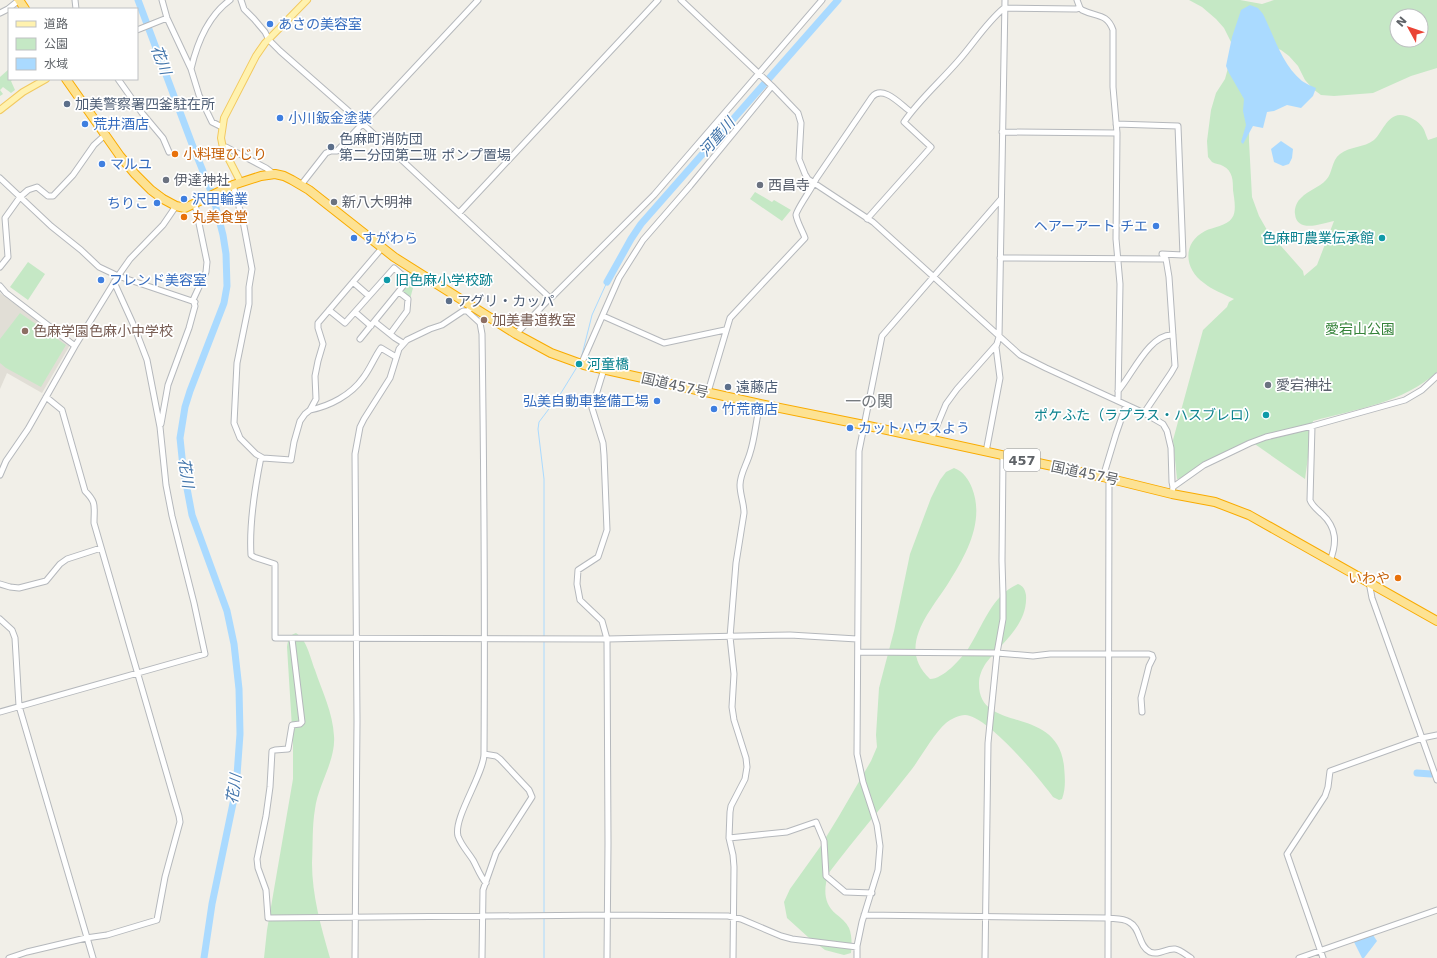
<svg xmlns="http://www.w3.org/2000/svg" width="1437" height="958" viewBox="0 0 1437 958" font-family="'DejaVu Sans','Noto Sans JP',sans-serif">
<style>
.education{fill:#e1ded6}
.green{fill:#c5e8c5;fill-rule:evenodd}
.water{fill:#aadaff}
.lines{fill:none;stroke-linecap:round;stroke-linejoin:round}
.stream{stroke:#aadaff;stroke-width:1}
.river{stroke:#aadaff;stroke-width:7}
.minor-casing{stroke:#b5b8bc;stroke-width:7}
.major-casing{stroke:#f2c960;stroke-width:8}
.highway-casing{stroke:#f9ab00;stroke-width:10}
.minor{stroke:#fff;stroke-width:5}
.major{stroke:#fff2af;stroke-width:6}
.highway{stroke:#fde293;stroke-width:8}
.shop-dot{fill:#3f7fe0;stroke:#fff;stroke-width:1.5}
.service-dot{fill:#5c6f8a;stroke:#fff;stroke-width:1.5}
.food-dot{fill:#e8710a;stroke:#fff;stroke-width:1.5}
.worship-dot{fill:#6b7280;stroke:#fff;stroke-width:1.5}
.culture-dot{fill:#0f9aa8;stroke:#fff;stroke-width:1.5}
.education-dot{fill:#8d6e63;stroke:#fff;stroke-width:1.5}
.labels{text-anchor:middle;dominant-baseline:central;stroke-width:3.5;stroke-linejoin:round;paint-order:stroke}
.shield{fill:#fff;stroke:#8f9295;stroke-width:1}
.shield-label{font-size:13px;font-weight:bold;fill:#5f6368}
.shop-label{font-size:14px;fill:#366cbe;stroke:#fff;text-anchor:start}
.service-label{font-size:14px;fill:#4e5e75;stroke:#fff;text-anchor:start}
.food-label{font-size:14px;fill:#c56008;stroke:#fff;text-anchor:start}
.worship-label{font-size:14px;fill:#5b616d;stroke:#fff;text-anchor:start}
.culture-label{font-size:14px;fill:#0d838f;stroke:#fff;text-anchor:end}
.education-label{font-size:14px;fill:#785e54;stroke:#fff;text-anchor:start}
.park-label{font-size:14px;fill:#348238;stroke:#fff}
.street-label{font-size:14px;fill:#5f6368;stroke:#fff}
.water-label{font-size:15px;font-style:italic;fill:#4174aa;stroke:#fff}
.quarter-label{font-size:16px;fill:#70757a;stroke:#fff}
</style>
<rect width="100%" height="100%" fill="#f1efe8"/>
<path class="education" d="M0 293 70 345 42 393 7 373 0 389Z"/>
<path class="green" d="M1189 0H1240L1262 4 1274 0H1437V68L1411 76 1373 93 1334 96 1321 95 1313 89 1305 80 1298 66 1289 56 1281 50 1273 47 1250 82 1249 141 1252 197 1259 216 1267 230 1303 271 1304 276 1317 265 1334 221C1323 223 1297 234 1295 214 1294 209 1297 201 1301 198 1308 190 1319 188 1326 180 1333 173 1331 161 1340 154 1350 146 1364 148 1374 140 1383 132 1386 116 1400 115 1408 115 1419 121 1423 128 1425 131 1426 136 1428 140L1437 137V372C1403 403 1356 409 1313 421L1305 479 1249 440 1202 464 1184 478 1177 479 1173 440 1203 330 1227 307 1229 302 1234 299C1224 294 1212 290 1204 283 1184 269 1182 243 1205 231 1213 227 1227 226 1232 218 1237 211 1234 198 1233 190 1233 181 1233 171 1223 166 1220 164 1215 164 1212 162L1208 157 1207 141 1211 110 1216 93 1225 79 1228 68 1232 44 1224 28 1216 19 1202 7ZM1397 16H1421V40H1397Z
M9 69V79H13L11 81 15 90 11 93 3 87 0 90 3 94 0 96V77Z
M755 192 772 202 774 200 791 210 782 221 750 199Z
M28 262 45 274 28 300 10 287Z
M407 271 419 278 413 288 410 299 404 294 403 291 411 280 406 275Z
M20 313 66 345 41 387 6 368 0 363V339Z
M954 468C963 471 969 480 972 488 985 521 966 555 949 582 930 612 896 647 930 679 943 679 960 660 968 649 983 626 991 596 1018 584 1023 586 1025 589 1026 595 1028 625 1002 642 986 663 982 669 979 676 979 683 978 735 1057 703 1064 766 1065 778 1066 788 1062 799L1059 800 1053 797C1040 779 987 715 965 715 959 715 951 719 946 723 935 732 921 757 912 769 884 805 855 838 828 874 824 889 823 903 836 914 841 918 846 922 849 928 852 935 852 945 851 953L844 955 825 950 808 937 787 918 784 902 790 889 820 847 839 816 871 761 877 747 876 735 879 688 894 631 910 554 931 498 940 480 946 472Z
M296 633C307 640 310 657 315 670 322 691 333 713 334 736 336 760 318 785 315 809 312 826 313 846 312 863 312 895 321 927 330 958H264L267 930 293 779V744L287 647C288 640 289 635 296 633Z"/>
<path class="water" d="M1250 5 1258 8 1263 14C1274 36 1282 65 1302 81 1306 84 1312 86 1316 88L1313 96 1301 108 1287 105 1274 111 1267 112 1263 128 1253 126 1243 144 1241 142 1246 125 1243 111 1244 99 1229 73 1226 66 1232 37 1241 10Z
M1281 141 1293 149 1292 158 1289 164 1283 166 1274 162 1271 149Z
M1373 935 1377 941 1364 958H1362L1354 942Z"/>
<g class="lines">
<path class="stream" d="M582 355 592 315 607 282
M544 637V479L538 429 539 422 561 393 577 367
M544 914V640
M544 958V917"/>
<path class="river" d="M138 0 192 144 213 196 223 235 226 254 227 286 224 303 190 391 185 407 180 438 183 467 192 515 227 611 234 644 239 689 240 734 236 789 212 904 204 958
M607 282 631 239 641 224 838 0
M1417 773 1431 774 1437 773"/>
<g class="minor-casing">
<path id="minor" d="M75 0 76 9
M162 0 167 18 191 69 199 95 212 122 222 127
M241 0 244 9 254 19 265 32 269 40 280 51 362 123 550 298
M681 0 772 86 798 113 801 123 799 159 805 174 808 179 820 187 873 222 1020 355 1046 368 1144 413 1163 424 1167 431 1171 448 1172 482 1173 487 1172 494
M1077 0 1080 8 1082 10C1096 17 1107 13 1113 30V87L1117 133 1116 239 1120 284 1118 401
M0 13 8 9 19 0
M137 30 167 18
M191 69C197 43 208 16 230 0
M118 79 142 113 163 138 169 152
M1116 124 1178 126 1183 255 1162 254 1166 259 1169 277 1175 366 1171 373 1144 413
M1002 132 1117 133
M223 148 226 147 266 168 274 174
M0 178 51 226 81 250 99 267 118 276 195 302
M233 185 243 221 252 269 249 287V304L237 363 234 423 240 438 256 454 263 458 291 460 294 442 300 421 305 414 310 410 316 399 315 376 318 361 323 344 318 328V323L382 248
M301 185 326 153 331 151H337L478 0
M459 213 658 0
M867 219 931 147 904 122C919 100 941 81 959 60 974 43 986 23 1004 8L1076 9 1080 8
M1000 258 1166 259
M0 267 8 257 5 218 20 197 28 190 37 187 48 196H53L73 175 94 145 105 135
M353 282 369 296
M0 286 6 293 75 346
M329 310 345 323 394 268 408 280 360 339
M467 311 480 323 482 334C484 474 485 614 484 754 484 774 453 818 458 836 461 845 468 852 473 860 477 867 480 876 486 883
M355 312 371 326
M603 316 664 343 725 330
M375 322 395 338 403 343
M390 334 407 311 408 299 399 292
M516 334 550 298 552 297 654 195 822 0
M584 365 583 360 619 278 643 240 690 186 772 86
M604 369 592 408 603 443 604 455 607 530 598 557 578 570 577 584 580 600 602 621 607 639 608 843 607 958
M1118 391C1132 375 1150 333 1173 335
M708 392 730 318 805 238C803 232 797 222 796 215 796 210 813 187 816 179L872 97C883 84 901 105 911 112
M310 410C330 406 351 395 363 378 370 369 374 358 381 348L396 357
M161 424 168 385 189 328 195 306 193 300 206 272 207 262 195 204
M1312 426 1310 500C1312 506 1318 510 1322 514 1337 528 1337 543 1330 561
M931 440 946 404 957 389 997 344
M986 452 1000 378 996 347 999 337 1005 0
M261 457C255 487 249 524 251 555L254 557 275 564V638L607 639 790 635 857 639
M0 475 6 461 28 429 75 346 118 276 130 259 163 225 176 206
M1103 477 1116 434 1126 405
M1173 487 1204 465 1250 443 1266 437 1312 426 1405 400 1422 390 1437 376
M1369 582 1372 598 1437 780
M0 584 10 587 19 588 46 581 60 564 67 559 101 548
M0 619 12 630 15 638 19 706 93 958
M292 639 302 722 300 724 292 725 288 749 275 750 272 751 270 787 266 816 257 859 258 868 266 890 268 918 608 915 728 916 741 919 781 936 792 939 857 947
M858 652 997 653 1033 656 1050 654H1149L1152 655 1153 658 1149 666 1141 698 1142 712
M0 712 205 654 194 603 172 516 166 485 160 427 147 360 134 326 114 282
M729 838 787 832 816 822 824 841 826 876 845 892 872 893
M864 915 1107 918C1114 919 1123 918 1129 922 1141 928 1138 946 1150 952 1159 956 1166 948 1175 949 1181 950 1186 955 1191 958
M9 958 27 952 86 938 107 935 157 920 165 877 180 822 179 816 94 523C94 506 97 503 85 491L62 410 46 397
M355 958 357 721 355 454 360 427 364 419 390 378 399 349 407 340 430 329 442 325 463 311H467L473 307
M482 958 483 890 496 853 532 797 529 790 500 759 496 756 484 754
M733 958 734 867 733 855 729 838 730 812 731 806 745 779 747 767 746 758 734 720 732 707 734 674 730 637 736 563 744 513C744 503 740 495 740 485 740 474 747 464 750 453 755 438 756 420 760 404
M857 958V946L862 922 878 870 880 846 877 825 863 782 857 754 859 451 882 336 1001 199
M985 958 988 743 997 653 1003 619V595L1002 561 1003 456
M1108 958 1109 478
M1299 958 1437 910
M1323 958 1287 854 1325 796 1328 787 1330 771 1422 738 1437 735"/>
</g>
<g class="major-casing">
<path id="major" d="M0 110 23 92 46 79
M241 183 223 148 221 138 224 118 256 56 265 43 307 0"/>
</g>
<g class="highway-casing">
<path id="highway" d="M19 0 25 9
M66 79 120 156 135 174 151 190 163 199 176 206 185 208 233 185 261 176 275 174 284 176 292 180 309 190 394 257 516 334 551 353 584 365 760 404 864 425 1103 477 1172 494 1215 502 1249 515 1437 621"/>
</g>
<use href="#minor" class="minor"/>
<use href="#major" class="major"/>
<use href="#highway" class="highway"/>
</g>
<g class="shop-dot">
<circle cx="270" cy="24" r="4"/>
<circle cx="280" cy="118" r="4"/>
<circle cx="85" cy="124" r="4"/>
<circle cx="102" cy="164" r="4"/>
<circle cx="184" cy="199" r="4"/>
<circle cx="157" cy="203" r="4"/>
<circle cx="1156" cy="226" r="4"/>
<circle cx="354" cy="238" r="4"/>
<circle cx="101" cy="280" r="4"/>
<circle cx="657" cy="401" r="4"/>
<circle cx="714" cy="409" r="4"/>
<circle cx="850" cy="428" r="4"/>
</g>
<g class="service-dot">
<circle cx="67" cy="104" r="4"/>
<circle cx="331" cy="147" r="4"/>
<circle cx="449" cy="301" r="4"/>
<circle cx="728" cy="387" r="4"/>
</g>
<g class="food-dot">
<circle cx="175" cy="154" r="4"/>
<circle cx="184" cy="217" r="4"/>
<circle cx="1398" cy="578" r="4"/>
</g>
<g class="worship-dot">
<circle cx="166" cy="180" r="4"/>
<circle cx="760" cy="185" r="4"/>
<circle cx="334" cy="202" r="4"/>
<circle cx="1268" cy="385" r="4"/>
</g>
<g class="culture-dot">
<circle cx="1382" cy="238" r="4"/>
<circle cx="387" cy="280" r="4"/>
<circle cx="579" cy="364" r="4"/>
<circle cx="1266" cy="415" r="4"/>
</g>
<g class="education-dot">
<circle cx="484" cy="320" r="4"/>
<circle cx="25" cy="331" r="4"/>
</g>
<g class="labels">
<rect class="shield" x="1004" y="449" width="36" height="22" rx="3"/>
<g class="shield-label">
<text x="1022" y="460">457</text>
</g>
<g class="shop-label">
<text x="278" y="24">あさの美容室</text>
<text x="288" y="118">小川鈑金塗装</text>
<text x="93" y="124">荒井酒店</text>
<text x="110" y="164">マルユ</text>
<text x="192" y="199">沢田輪業</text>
<text x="149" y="203" text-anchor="end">ちりこ</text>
<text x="1148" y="226" text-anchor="end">ヘアーアート チエ</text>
<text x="362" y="238">すがわら</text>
<text x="109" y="280">フレンド美容室</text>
<text x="649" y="401" text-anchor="end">弘美自動車整備工場</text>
<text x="722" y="409">竹荒商店</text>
<text x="858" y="428">カットハウスよう</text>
</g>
<g class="service-label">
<text x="75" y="104">加美警察署四釜駐在所</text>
<text x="339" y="139">色麻町消防団<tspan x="339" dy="16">第二分団第二班 ポンプ置場</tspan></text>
<text x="457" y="301">アグリ・カッパ</text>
<text x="736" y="387">遠藤店</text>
</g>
<g class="food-label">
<text x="183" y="154">小料理ひじり</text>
<text x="192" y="217">丸美食堂</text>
<text x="1390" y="578" text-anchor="end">いわや</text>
</g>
<g class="worship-label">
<text x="174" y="180">伊達神社</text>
<text x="768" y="185">西昌寺</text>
<text x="342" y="202">新八大明神</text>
<text x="1276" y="385">愛宕神社</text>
</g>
<g class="culture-label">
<text x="1374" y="238">色麻町農業伝承館</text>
<text x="395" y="280" text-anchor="start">旧色麻小学校跡</text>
<text x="587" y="364" text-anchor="start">河童橋</text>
<text x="1258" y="415">ポケふた（ラプラス・ハスブレロ）</text>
</g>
<g class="education-label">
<text x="492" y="320">加美書道教室</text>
<text x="33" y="331">色麻学園色麻小中学校</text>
</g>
<g class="park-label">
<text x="1360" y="329">愛宕山公園</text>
</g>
<g class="street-label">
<text transform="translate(675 385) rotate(13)">国道457号</text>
<text transform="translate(1085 473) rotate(12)">国道457号</text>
</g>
<g class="water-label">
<text transform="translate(161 60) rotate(69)">花川</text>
<text transform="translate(717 137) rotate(-49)">河童川</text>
<text transform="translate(186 473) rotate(81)">花川</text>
<text transform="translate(234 789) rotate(-82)">花川</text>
</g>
<g class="quarter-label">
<text x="869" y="401">一の関</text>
</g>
</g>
<rect x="8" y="8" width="130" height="72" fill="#ffffff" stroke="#bfc1c3"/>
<rect x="16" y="21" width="20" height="6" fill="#fff2af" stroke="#bfc1c3"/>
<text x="44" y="28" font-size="12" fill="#5f6368">道路</text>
<rect x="16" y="38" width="20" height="12" fill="#c5e8c5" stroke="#bfc1c3"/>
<text x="44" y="48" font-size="12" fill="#5f6368">公園</text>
<rect x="16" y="58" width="20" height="12" fill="#aadaff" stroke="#bfc1c3"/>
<text x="44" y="68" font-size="12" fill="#5f6368">水域</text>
<g transform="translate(1409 28) rotate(310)"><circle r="19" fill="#ffffff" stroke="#bfc1c3"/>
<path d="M0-3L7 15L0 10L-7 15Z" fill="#ea4335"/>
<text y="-6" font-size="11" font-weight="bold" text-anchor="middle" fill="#5f6368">N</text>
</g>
</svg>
